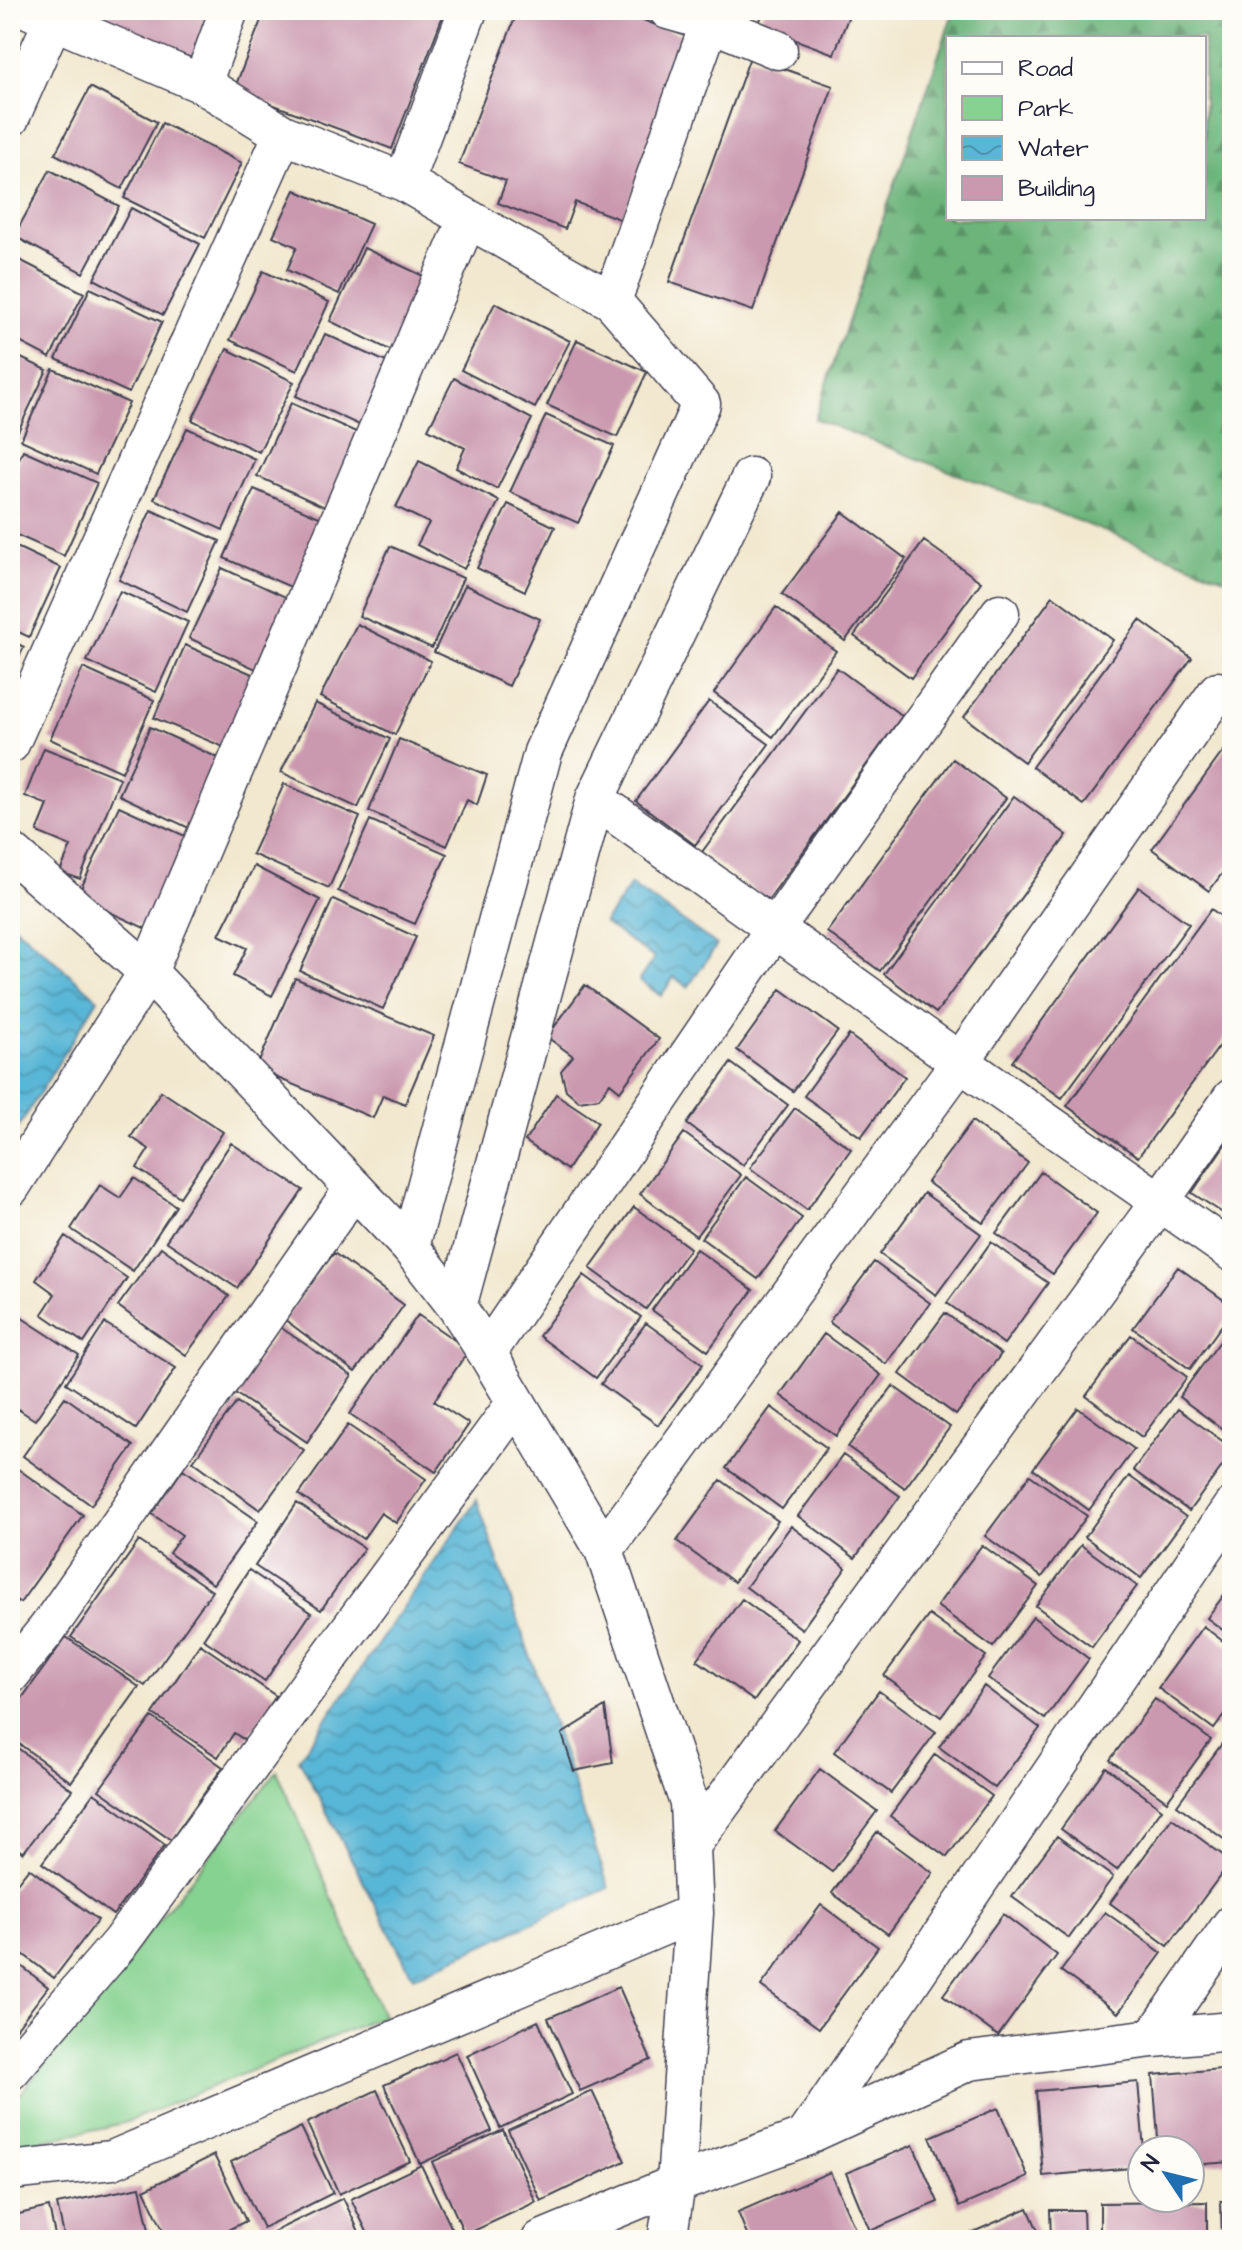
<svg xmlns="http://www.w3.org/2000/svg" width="1242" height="2250" viewBox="0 0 1242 2250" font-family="'Architects Daughter',sans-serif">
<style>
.green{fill:#86d290;stroke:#547a66;stroke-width:2}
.forest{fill:url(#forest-firs);stroke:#476b5a;stroke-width:2;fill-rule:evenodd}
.water{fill:url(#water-waves);stroke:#3d6c88;stroke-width:2}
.building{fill:#ca99af}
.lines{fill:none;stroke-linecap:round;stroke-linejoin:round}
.minor-casing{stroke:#414051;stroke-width:41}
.minor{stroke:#fff;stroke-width:38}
</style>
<defs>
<pattern id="forest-firs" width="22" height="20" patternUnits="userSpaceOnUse" patternTransform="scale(2)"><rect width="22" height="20" fill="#6cb47a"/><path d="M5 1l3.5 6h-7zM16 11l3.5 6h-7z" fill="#589265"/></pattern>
<pattern id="water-waves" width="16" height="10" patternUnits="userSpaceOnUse" patternTransform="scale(2)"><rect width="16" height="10" fill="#58b6d6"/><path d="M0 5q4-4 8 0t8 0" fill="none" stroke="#4894af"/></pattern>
</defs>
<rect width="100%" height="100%" fill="#fdfcf7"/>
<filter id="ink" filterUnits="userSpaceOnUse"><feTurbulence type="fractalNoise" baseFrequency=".0125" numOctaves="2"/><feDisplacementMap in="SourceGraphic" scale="16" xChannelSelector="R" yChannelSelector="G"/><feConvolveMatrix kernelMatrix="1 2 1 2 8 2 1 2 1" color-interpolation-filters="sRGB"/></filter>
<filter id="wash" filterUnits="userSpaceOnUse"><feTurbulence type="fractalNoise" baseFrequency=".006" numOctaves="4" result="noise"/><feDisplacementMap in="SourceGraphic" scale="32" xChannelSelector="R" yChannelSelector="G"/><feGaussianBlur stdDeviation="1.8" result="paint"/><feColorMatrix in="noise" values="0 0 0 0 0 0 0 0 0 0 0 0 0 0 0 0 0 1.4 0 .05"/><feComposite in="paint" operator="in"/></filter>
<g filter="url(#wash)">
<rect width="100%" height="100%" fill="#f2e8cf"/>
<path class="green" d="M277 1771 383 2016 124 2123 10 2147V2107Z"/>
<path class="forest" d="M954 10H1232V581L815 419ZM948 38H1204V218H948Z"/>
<path class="water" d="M631 885 717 945 688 987 674 977 661 996 639 980 654 958 604 923Z
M10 922 98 999 10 1141Z
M477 1500 609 1888 413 1977 299 1759Z"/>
<g id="blocks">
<path class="building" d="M65 10H212L194 59Z
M265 10H445L392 149 234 90Z
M518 10H616L691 38 622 220 575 202 565 229 498 203 506 181 459 164Z
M764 10H851L834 54 758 26Z
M750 57 833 86 753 311 669 282Z
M90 87 157 122 122 189 55 154Z
M162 123 242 163 205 238 124 198Z
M50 170 119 206 83 273 14 236Z
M295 190 371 224 339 294 287 270 297 247 273 236Z
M131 208 200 244 163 315 94 279Z
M364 248 434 281 398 354 330 321Z
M10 255 84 293 50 358 10 337V329L16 317 10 313Z
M263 271 329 302 297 371 230 340Z
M90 288 162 322 129 393 56 359Z
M495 303 570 341 535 408 461 370Z
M325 334 397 367 368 429 296 396Z
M577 340 647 372 617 437 547 405Z
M227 349 294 382 259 452 192 420Z
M10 353 47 370 13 442 10 441Z
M53 369 129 403 96 474 21 440Z
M454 378 532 419 497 489 456 468 465 448 428 429Z
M291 403 365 436 331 510 257 476Z
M546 415 614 446 578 523 510 492Z
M187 428 255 459 223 530 154 499Z
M23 450 97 483 64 556 10 532V478Z
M419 461 499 501 464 569 417 545 429 523 396 507Z
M254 489 331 522 300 591 224 558Z
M508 504 555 527 525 591 477 568Z
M151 510 220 541 187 612 119 580Z
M843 512 906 559 845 641 782 594Z
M924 541 981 582 911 678 854 636Z
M10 544 61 568 29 637 10 628Z
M390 546 463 578 432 648 359 616Z
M222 568 290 599 258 670 189 638Z
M465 585 540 619 509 686 434 652Z
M120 591 188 622 156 692 87 661Z
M1053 596 1113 640 1024 762 964 717Z
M776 607 836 651 773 737 714 693Z
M1140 620 1192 658 1084 805 1032 767Z
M357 624 431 661 395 735 320 697Z
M10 640 24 647 10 675Z
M185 645 257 676 226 748 154 718Z
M83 668 154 700 122 772 50 739Z
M837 668 902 716 768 900 702 852Z
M709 701 769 744 695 845 636 801Z
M315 703 390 739 358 808 281 772Z
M150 727 223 760 191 829 119 795Z
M399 739 487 775 477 805 467 800 447 846 369 811Z
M1232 739V860L1209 891 1152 849Z
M44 748 120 778 80 879 60 872 71 846 37 832 48 805 25 796Z
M953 759 1006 798 880 971 827 932Z
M284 784 360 817 329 888 252 854Z
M1014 796 1067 835 936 1013 884 974Z
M119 806 196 841 153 932 77 897Z
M370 820 447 854 415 924 338 891Z
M254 866 320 900 272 996 233 976 247 948 219 935Z
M1139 887 1189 924 1062 1098 1012 1062Z
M333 899 416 937 383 1009 300 971Z
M1211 909 1232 924V1029L1138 1157 1067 1106Z
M295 978 434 1036 405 1104 383 1095 373 1118 256 1069Z
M585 985 659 1039 620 1091 610 1083 599 1098 579 1101 566 1090 561 1071 573 1056 547 1037Z
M781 989 838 1031 793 1091 737 1050Z
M849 1035 905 1077 861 1137 804 1096Z
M731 1063 788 1105 743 1165 687 1124Z
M161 1091 223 1132 180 1197 137 1168 149 1149 131 1137Z
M556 1094 598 1122 567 1170 525 1141Z
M795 1108 851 1149 807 1210 750 1168Z
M972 1121 1028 1163 983 1223 927 1182Z
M684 1133 741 1175 696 1236 640 1194Z
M1232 1134V1219L1192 1193Z
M231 1143 303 1190 237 1288 166 1241Z
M1041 1172 1097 1213 1053 1274 996 1233Z
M746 1177 802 1218 758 1279 701 1238Z
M134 1178 176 1206 133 1271 71 1229 100 1185 120 1198Z
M924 1193 981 1234 936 1295 880 1254Z
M634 1207 690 1248 646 1309 590 1268Z
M65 1236 127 1278 84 1343 42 1314 55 1294 36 1280Z
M991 1242 1048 1283 1004 1344 947 1303Z
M161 1247 229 1296 186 1355 118 1306Z
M696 1249 753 1290 708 1351 652 1310Z
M334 1253 404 1305 355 1372 284 1319Z
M874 1262 930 1303 886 1364 829 1322Z
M1178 1267 1232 1306V1311L1190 1369 1133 1328Z
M584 1275 641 1317 596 1378 539 1336Z
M945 1313 1001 1354 956 1415 900 1374Z
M16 1314 79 1355 35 1420 10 1404V1323Z
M418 1315 469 1350 434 1401 469 1424 436 1472 350 1414Z
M105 1323 176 1368 136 1429 66 1383Z
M646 1323 703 1364 658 1425 601 1384Z
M1232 1325V1436L1179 1397Z
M280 1327 352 1376 307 1442 235 1393Z
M824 1334 881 1375 836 1436 780 1395Z
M1131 1335 1187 1377 1142 1437 1086 1396Z
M893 1386 950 1427 905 1488 848 1447Z
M65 1397 133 1446 91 1505 23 1456Z
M237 1402 304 1450 260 1510 193 1461Z
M771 1407 827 1448 782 1509 726 1468Z
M1078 1408 1134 1449 1089 1510 1033 1469Z
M1178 1409 1232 1448V1453L1189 1511 1133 1470Z
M348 1425 426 1479 396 1523 381 1513 363 1539 299 1495Z
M843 1455 900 1496 855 1558 798 1516Z
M15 1467 83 1515 20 1603 10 1595V1474Z
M183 1469 258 1521 213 1584 169 1553 182 1535 152 1514Z
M1030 1475 1087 1516 1042 1577 985 1536Z
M1129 1476 1186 1517 1141 1578 1085 1537Z
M721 1480 778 1521 734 1582 677 1541Z
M297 1503 364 1548 321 1610 255 1566Z
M791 1526 846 1568 802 1629 746 1587Z
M139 1541 212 1591 145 1686 71 1637Z
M982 1545 1038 1586 993 1647 937 1606Z
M1081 1545 1137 1586 1092 1647 1036 1606Z
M249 1570 311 1613 265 1681 203 1639Z
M1232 1584V1637L1207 1618Z
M742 1599 798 1640 754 1701 697 1660Z
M929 1615 986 1656 941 1717 884 1676Z
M1033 1617 1089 1659 1045 1719 988 1678Z
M1203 1626 1232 1648V1705L1214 1729 1158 1688Z
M66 1637 139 1687 71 1782 10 1737V1715Z
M200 1644 276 1696 246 1741 234 1733 218 1757 153 1714Z
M984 1686 1040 1728 995 1788 939 1747Z
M879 1691 936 1732 891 1793 834 1752Z
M1155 1699 1211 1740 1167 1801 1110 1760Z
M605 1707 613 1763 574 1771 562 1734Z
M152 1717 223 1767 171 1840 99 1790Z
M1232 1730V1845L1177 1805Z
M10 1742 72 1790 23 1853 10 1842Z
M935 1754 992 1796 947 1857 890 1816Z
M1106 1767 1162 1809 1117 1870 1061 1829Z
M820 1769 877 1811 832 1872 775 1831Z
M94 1793 165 1845 113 1915 42 1863Z
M1172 1818 1231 1861 1168 1946 1110 1903Z
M877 1832 933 1873 888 1934 832 1893Z
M1057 1836 1113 1877 1069 1938 1012 1897Z
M29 1868 98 1920 54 1978 10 1944V1892Z
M821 1905 878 1947 819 2028 761 1986Z
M1105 1912 1162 1953 1118 2013 1061 1971Z
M1003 1914 1057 1955 998 2036 943 1995Z
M10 1957 48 1987 13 2033 10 2031Z
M619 1987 651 2060 580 2091 548 2018Z
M538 2021 572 2094 500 2128 467 2055Z
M456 2052 492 2131 420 2164 384 2085Z
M1232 2068V2162L1190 2165V2150H1159L1153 2075Z
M1138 2082 1144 2150 1142 2167 1043 2176 1036 2091Z
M377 2090 410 2161 339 2194 307 2123Z
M592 2091 625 2161 541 2201 508 2130Z
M998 2108 1028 2177 959 2207 930 2137Z
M301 2127 333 2193 263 2228 231 2162Z
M503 2130 536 2202 465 2235 432 2162Z
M913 2145 938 2202 870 2231 846 2173Z
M214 2155 246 2221 208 2240H168L144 2190Z
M421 2165 453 2231 436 2240H371L351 2199Z
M830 2172 860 2240H749L738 2212Z
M140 2187 151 2240H65L57 2204Z
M343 2198 363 2240H277L273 2232Z
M1221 2201H1232V2240H1222Z
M1207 2202V2240H1100V2203Z
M49 2207 56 2240H10V2216Z
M1028 2208 1042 2240H955Z
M1050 2210H1083L1084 2240H1051Z"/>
</g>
</g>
<g filter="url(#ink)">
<use href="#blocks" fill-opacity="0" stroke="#414051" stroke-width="2"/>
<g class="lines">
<g class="minor-casing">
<path id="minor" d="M30 10 202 84 283 134 404 182 612 301 701 404 543 752 410 1247
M668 10 710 22 778 50
M202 84 229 10
M10 118 54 18
M404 182 468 10
M612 301 714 10
M10 744 283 134
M595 799 960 1062 1232 1252
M10 851 148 972 410 1247 457 1307 487 1353 604 1550 689 1803 694 1913 676 2184 667 2240
M10 1188 148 972 467 220
M457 1307 595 799 751 477
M487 1353 775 928 1000 613
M604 1550 960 1062 1218 691
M10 1675 48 1628 354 1188
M692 1844 1159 1203 1232 1098
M1153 2038 1232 2031
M10 2071 120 1943 515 1404
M805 2136 969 2061 1153 2038 1232 1924
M10 2171 112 2160 694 1913
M541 2240 676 2184 805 2137 1232 1507"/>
</g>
<use href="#minor" class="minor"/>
</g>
</g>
<rect width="1242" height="2250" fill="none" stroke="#fdfcf7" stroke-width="40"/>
<rect x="946" y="36" width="260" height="184" fill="#fdfcf7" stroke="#a5a5ac" stroke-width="2"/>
<rect x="962" y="62" width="40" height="12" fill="#ffffff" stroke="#a5a5ac" stroke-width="2"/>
<text x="1018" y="76" font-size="24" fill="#22223b">Road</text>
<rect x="962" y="96" width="40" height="24" fill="#86d290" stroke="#a5a5ac" stroke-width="2"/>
<text x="1018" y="116" font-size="24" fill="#22223b">Park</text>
<rect x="962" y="136" width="40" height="24" fill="url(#water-waves)" stroke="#a5a5ac" stroke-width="2"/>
<text x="1018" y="156" font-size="24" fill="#22223b">Water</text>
<rect x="962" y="176" width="40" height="24" fill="#ca99af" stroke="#a5a5ac" stroke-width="2"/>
<text x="1018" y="196" font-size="24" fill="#22223b">Building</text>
<g transform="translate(1166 2174) rotate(305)"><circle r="38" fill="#fdfcf7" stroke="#a5a5ac" stroke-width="2"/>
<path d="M0-6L14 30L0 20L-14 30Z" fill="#1f6fb2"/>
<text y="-12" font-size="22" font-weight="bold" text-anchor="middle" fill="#22223b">N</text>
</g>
</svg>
